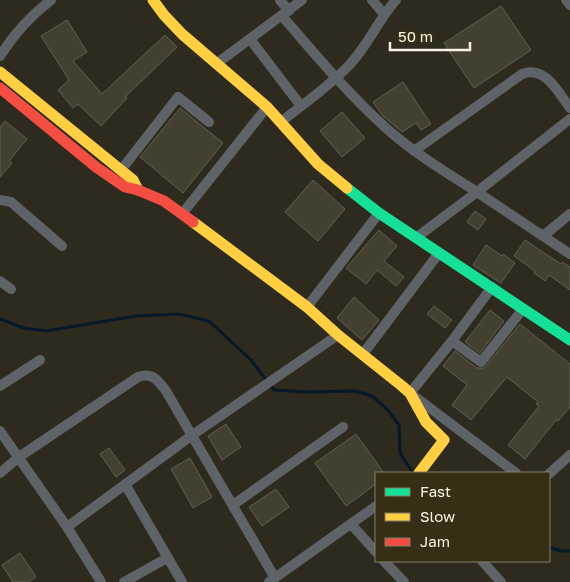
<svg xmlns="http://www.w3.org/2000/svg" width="570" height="582" viewBox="0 0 570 582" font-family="'Golos Text',sans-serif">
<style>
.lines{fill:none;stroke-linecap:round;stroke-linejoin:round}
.stream{stroke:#04192a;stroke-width:3}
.building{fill:#444030;stroke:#625f53}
.street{stroke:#5e6368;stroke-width:10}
.fast{stroke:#16e098;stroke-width:11}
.slow{stroke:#ffcf43;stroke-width:11}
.jam{stroke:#f24e42;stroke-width:11}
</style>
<rect width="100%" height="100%" fill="#2e2a1d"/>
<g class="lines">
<path class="stream" d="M0 319 24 328 46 331 136 316 179 314 209 321 251 360 274 390 306 392 355 391 372 396 388 410 399 425 400 453 413 473
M549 547 561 551H570"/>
</g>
<path class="building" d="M501 6 531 50 474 88 444 43Z
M67 20 87 52 73 61 102 94 165 35 177 47 125 97 127 98 101 126 78 104 73 108 58 90 69 80 41 36Z
M403 82 431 124 421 130 416 123 402 132 383 116 373 102Z
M180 108 223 143 183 193 140 157Z
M342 112 365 138 342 157 320 131Z
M5 121 27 139 9 161 12 163 0 177V127Z
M313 180 345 209 318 241 285 212Z
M475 211 486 219 478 230 467 222Z
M379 230 397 246 384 261 404 277 396 286 377 270 366 284 346 268Z
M525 240 547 255 561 264 562 262 570 267V290L549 275 545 281 534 273 535 271 514 256Z
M486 245 502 256 503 254 515 263 501 283 473 265Z
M354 297 379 320 362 340 337 318Z
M434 306 452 320 445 328 427 314Z
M490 310 504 321 480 353 465 342Z
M520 324 570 364V407L558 421 556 420 525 459 508 445 539 406 536 404 538 402 507 377 471 420 452 405 467 385 443 366 455 351 477 368H484Z
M226 424 241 447 222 460 208 436Z
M356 434 384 473H376V484L346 506 315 463Z
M109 448 125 470 116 477 100 454Z
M190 458 212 497 193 508 171 469Z
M276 489 289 507 262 526 249 507Z
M20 553 36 577 28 582H13L2 565Z"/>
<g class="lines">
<path class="street" d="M280 0 289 11
M372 0 384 14
M566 0 570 5
M282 16C315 54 348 94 386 128 414 153 445 172 477 192L570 119
M250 39 301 106
M0 56C14 34 30 16 51 0
M216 64 302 0
M281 122C303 104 334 83 352 62 369 43 379 19 396 0
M414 151 522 74C545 65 558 92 570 108
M121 170 178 97 209 122
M0 200 11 202 62 246
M182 214 267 107
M543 236 570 214
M417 237 477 192 570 254
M0 281 11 289
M492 287 452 341 410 393 516 473
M307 307 379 213
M452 341 481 362 523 309
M363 354 439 253
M0 386 40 360
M0 431 67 527 191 436 338 335
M0 473 19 457 138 377C152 372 158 380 166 391L275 578
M549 474 570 455
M125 484 182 582
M233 505 343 427
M351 524 376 552
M67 527 101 582
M384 561 404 582
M482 561 501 582
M124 582 167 558
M269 582 376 506"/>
<path class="fast" d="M347 188 379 213 570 340"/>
<path class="slow" d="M153 0 164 15 182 34 267 107 318 164 347 188
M0 72 133 180 138 190
M193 222 307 307 338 335 402 386 410 393 426 422 444 440 419 473"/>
<path class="jam" d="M0 88 96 167 125 187 138 190 164 201 193 222"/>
</g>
<rect x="375" y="472" width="175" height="90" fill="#362e15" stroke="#847d68"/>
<rect x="385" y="488" width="25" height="8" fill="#16e098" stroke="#847d68"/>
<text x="420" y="497" font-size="15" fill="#f9f4e5">Fast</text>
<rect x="385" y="513" width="25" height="8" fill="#ffcf43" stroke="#847d68"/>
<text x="420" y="522" font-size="15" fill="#f9f4e5">Slow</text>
<rect x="385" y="538" width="25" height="8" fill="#f24e42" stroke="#847d68"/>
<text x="420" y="547" font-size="15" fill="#f9f4e5">Jam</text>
<path d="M390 42v8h80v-8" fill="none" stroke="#f9f4e5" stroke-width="2.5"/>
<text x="398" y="42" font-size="15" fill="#f9f4e5" stroke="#362e15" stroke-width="4" paint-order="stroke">50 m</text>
</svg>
